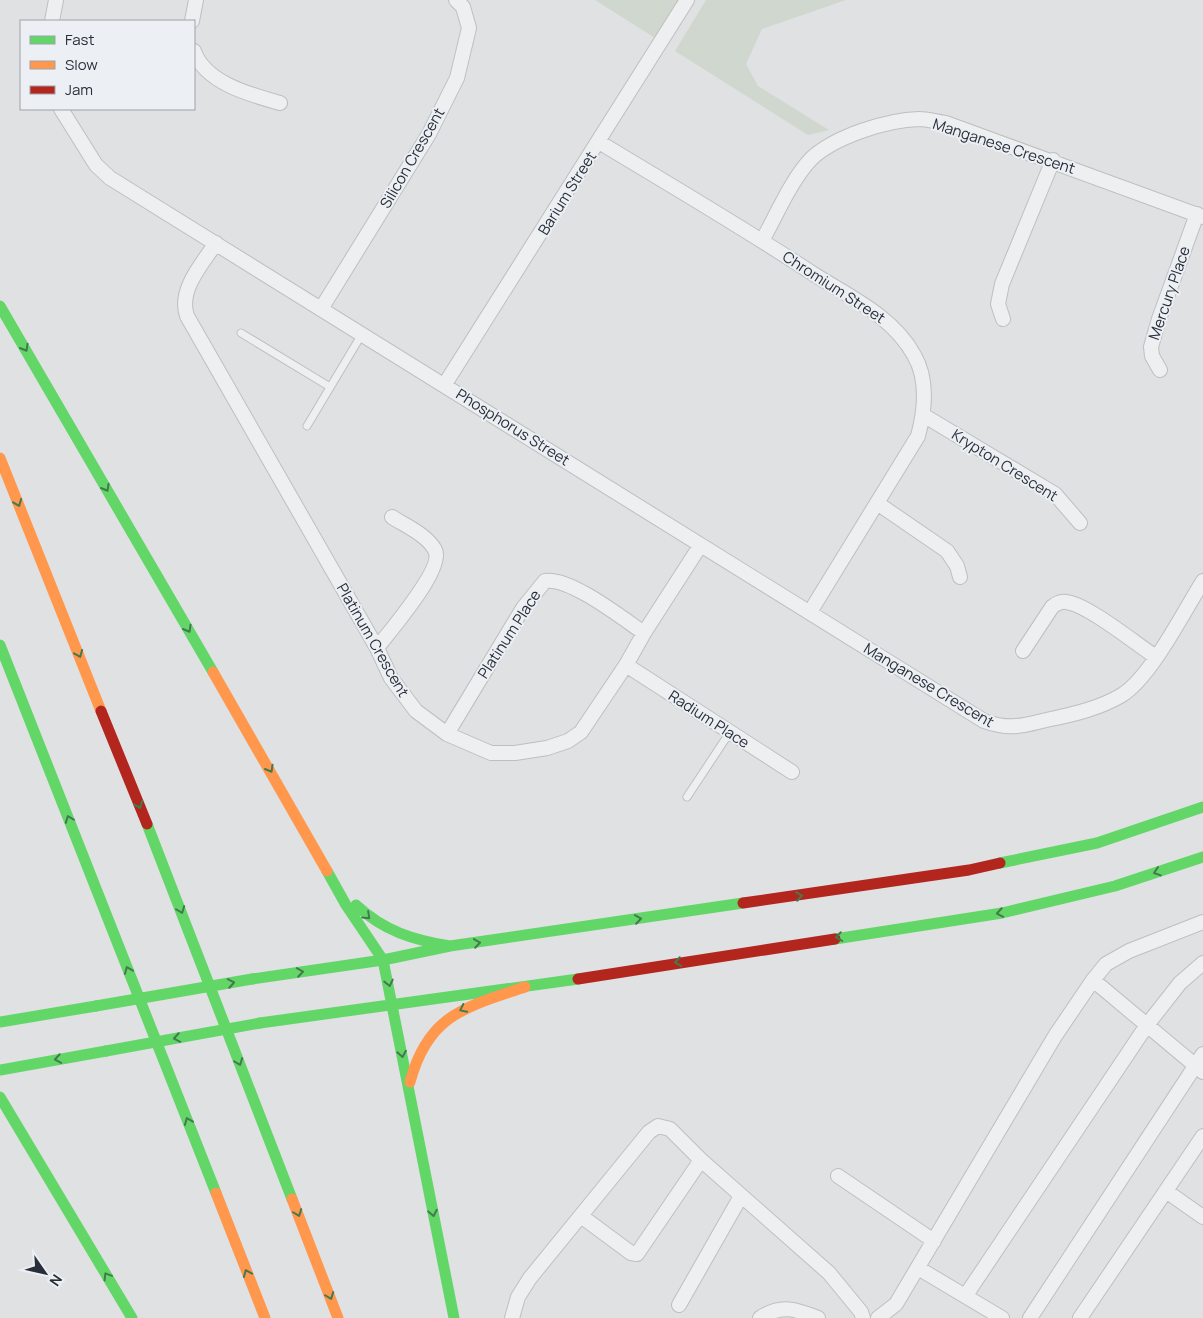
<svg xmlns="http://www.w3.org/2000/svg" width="1203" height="1318" viewBox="0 0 1203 1318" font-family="Manrope,sans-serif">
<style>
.green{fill:#d0d7cf}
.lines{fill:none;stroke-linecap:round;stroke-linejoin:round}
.lane-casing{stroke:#bdbfc1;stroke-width:9}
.street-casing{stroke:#bdbfc1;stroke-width:16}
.lane{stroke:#eeeff0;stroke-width:7}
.street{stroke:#eeeff0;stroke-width:14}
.fast{stroke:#63d668;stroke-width:11}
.slow{stroke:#ff974d;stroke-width:11}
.jam{stroke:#b3261e;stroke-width:11}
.fast-bridge{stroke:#63d668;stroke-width:11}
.oneway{stroke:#437a4e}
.labels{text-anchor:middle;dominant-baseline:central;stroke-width:4;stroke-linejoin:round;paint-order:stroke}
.street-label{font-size:15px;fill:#282f39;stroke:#eceff3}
</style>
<rect width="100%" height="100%" fill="#dfe1e3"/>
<path class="green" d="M595 0H679L655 38Z
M706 0H846L762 29 746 64 758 86 829 130 808 135 675 51Z"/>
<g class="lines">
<g class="lane-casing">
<path id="lane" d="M241 333 330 387
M307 426 362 334
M687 797 730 732"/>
</g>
<g class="street-casing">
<path id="street" d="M52 21 56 0
M192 21 196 0
M194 51C205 83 251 95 280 103
M61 109 96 165 110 178 984 721C1012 731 1023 725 1051 719 1075 714 1100 708 1122 695 1151 677 1184 611 1203 581
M599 142C670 185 742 227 812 273 848 296 893 316 914 355 928 379 925 410 918 436L810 612
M762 241C776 216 792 178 812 158 836 136 887 120 919 119 928 119 937 122 946 123L1203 217
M216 243C202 264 178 290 187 316L377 648 391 678 416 711 447 734 491 753H515L547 748 568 741 581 732 626 665 644 633 700 546
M321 309 429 134 457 78 469 28 463 7 456 0
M1003 319 998 304 1002 284 1053 160
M1160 370 1152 356 1151 347 1159 319 1197 214
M445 384 687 0
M923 415 1055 494 1080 523
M877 503 947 551 957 566 960 577
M377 648C389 632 445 568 435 550 427 535 406 526 392 517
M1023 651 1052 607C1056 604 1060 601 1066 602 1087 604 1136 644 1156 657
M626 665 792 772
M447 734 523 608 545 581C570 577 622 618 644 633
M1093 980 1203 1072
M838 1176 934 1241
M1166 1191 1203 1217
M581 1216 631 1253 637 1254 701 1160
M918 1268 1002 1318
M966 1295 1147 1025 1180 983 1203 963
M679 1305 741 1196
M512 1318 518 1297 530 1278 649 1132 658 1126 670 1129 701 1160 829 1273 861 1312 863 1318
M760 1318C781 1304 796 1309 818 1318
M878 1318 896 1304 1055 1036 1093 980 1106 964 1129 951 1203 922
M1030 1318 1203 1054
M1080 1318 1203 1136"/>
</g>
<use href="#lane" class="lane"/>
<use href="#street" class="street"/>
<path class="fast" d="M0 306 213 672
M0 645 216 1193
M147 824 292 1199
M1000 863 1097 843 1203 807
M327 871 346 905 383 960 454 1318
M356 905C384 931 413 940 450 946
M835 939 1002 913 1115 886 1203 857
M252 979 383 960 450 946 743 903
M0 1022 96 1006
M260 1023 578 979
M0 1070 106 1051
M0 1097 132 1318"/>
<path class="slow" d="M0 458 101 711
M213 672 327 871
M410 1082C428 1015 465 1007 525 987
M216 1193 265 1318
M292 1199 338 1318"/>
<path class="jam" d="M101 711 147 824
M743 903 969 870 1000 863
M578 979 835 939"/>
<path class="fast-bridge" d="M96 1006 252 979
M106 1051 260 1023"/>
</g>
<defs><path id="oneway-chevron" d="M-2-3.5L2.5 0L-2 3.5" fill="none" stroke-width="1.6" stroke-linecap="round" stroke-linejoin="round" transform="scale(1.25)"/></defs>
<g class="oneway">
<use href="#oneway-chevron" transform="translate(25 348) rotate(60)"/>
<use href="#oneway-chevron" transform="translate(106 488) rotate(60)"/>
<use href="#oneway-chevron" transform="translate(18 503) rotate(68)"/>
<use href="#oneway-chevron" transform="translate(188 629) rotate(60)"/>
<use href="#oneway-chevron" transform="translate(79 654) rotate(68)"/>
<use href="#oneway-chevron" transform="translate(270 769) rotate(60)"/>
<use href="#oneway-chevron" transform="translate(139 805) rotate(68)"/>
<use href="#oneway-chevron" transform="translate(69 819) rotate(-111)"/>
<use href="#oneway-chevron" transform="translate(1157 872) rotate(162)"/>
<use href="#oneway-chevron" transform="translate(799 896) rotate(-8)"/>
<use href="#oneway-chevron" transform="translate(181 910) rotate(69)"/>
<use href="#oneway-chevron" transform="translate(1000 913) rotate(170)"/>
<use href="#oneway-chevron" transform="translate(367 916) rotate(43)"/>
<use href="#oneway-chevron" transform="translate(638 919) rotate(-8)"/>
<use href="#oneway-chevron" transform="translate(839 937) rotate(171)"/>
<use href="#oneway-chevron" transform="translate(477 943) rotate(-8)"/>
<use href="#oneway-chevron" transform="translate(678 962) rotate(171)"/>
<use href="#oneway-chevron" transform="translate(128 970) rotate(-112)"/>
<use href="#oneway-chevron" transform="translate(300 972) rotate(-9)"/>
<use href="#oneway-chevron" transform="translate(231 983) rotate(-10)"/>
<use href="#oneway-chevron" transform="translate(389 983) rotate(77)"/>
<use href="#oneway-chevron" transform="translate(463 1009) rotate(154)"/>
<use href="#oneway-chevron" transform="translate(177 1038) rotate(170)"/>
<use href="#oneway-chevron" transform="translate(402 1054) rotate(80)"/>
<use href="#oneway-chevron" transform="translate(58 1059) rotate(170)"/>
<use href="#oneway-chevron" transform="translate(239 1062) rotate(69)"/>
<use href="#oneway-chevron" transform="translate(188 1121) rotate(-112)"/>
<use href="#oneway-chevron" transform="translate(298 1213) rotate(69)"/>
<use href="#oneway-chevron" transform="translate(433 1213) rotate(79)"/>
<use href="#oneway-chevron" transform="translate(247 1273) rotate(-112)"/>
<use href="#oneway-chevron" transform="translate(107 1276) rotate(-121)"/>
<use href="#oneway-chevron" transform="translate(330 1296) rotate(69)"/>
</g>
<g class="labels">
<g class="street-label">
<text transform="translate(1004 146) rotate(18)">Manganese Crescent</text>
<text transform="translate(412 158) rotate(-60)">Silicon Crescent</text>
<text transform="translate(567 193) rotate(-58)">Barium Street</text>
<text transform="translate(834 287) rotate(33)">Chromium Street</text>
<text transform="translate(1169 293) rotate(-71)">Mercury Place</text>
<text transform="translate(513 427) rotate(32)">Phosphorus Street</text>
<text transform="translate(1005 465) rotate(32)">Krypton Crescent</text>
<text transform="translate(509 634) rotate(-57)">Platinum Place</text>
<text transform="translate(373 640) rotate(60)">Platinum Crescent</text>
<text transform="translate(929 685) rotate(31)">Manganese Crescent</text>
<text transform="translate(709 719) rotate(33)">Radium Place</text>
</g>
</g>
<rect x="20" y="20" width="175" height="90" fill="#eceff3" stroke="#9ea2a9"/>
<rect x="30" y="36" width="25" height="8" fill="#63d668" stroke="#9ea2a9"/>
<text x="65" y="45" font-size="15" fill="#282f39">Fast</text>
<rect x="30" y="61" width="25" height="8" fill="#ff974d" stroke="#9ea2a9"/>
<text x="65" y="70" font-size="15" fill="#282f39">Slow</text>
<rect x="30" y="86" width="25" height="8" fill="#b3261e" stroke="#9ea2a9"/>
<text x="65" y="95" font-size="15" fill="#282f39">Jam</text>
<g transform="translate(45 1273) rotate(124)" stroke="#eceff3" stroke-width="4" paint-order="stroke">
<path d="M0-4L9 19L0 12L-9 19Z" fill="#282f39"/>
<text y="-8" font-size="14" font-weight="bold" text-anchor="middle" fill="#282f39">N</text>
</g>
</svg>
